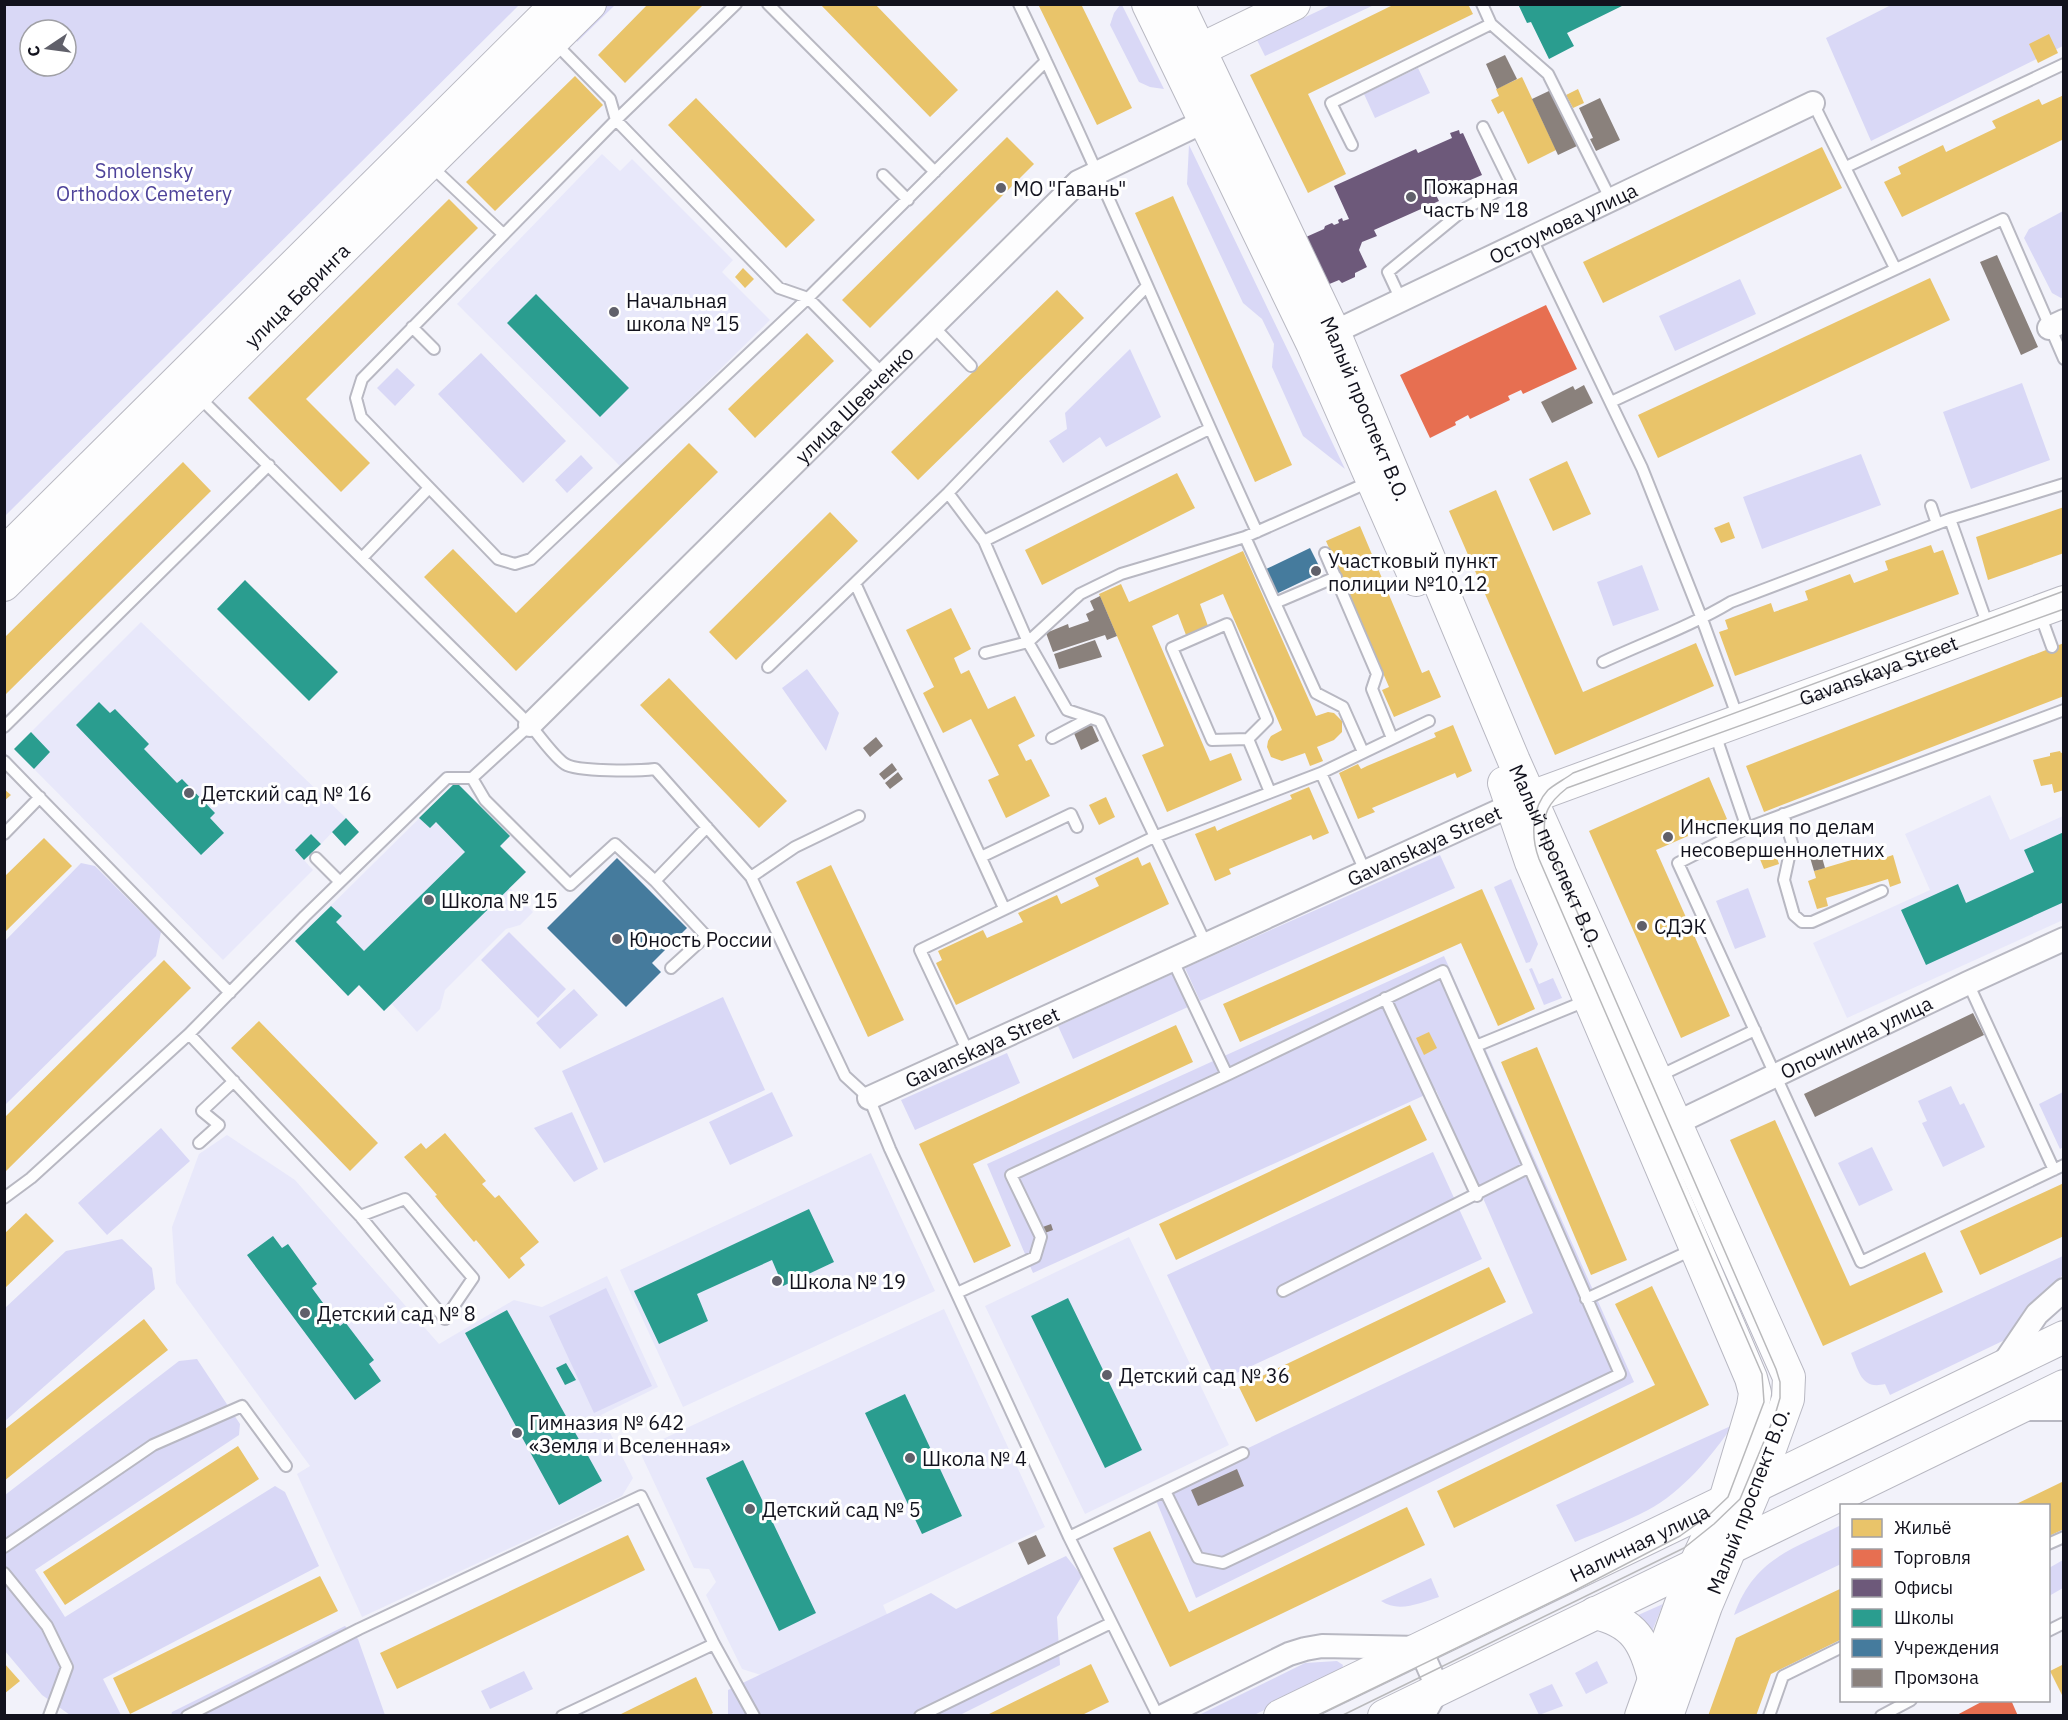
<svg xmlns="http://www.w3.org/2000/svg" width="2068" height="1720" viewBox="0 0 2068 1720" font-family="'IBM Plex Sans',sans-serif">
<style>
.built{fill:#e8e8fa}
.green{fill:#d9d8f6;fill-rule:evenodd}
.homes{fill:#e9c46a}
.shops{fill:#e76f51}
.offices{fill:#6d597a}
.schools{fill:#2a9d8f}
.public{fill:#457b9d}
.industry{fill:#8a817c}
.lines{fill:none;stroke-linecap:round;stroke-linejoin:round}
.lane-casing{stroke:#b8b8c2;stroke-width:14}
.street-casing{stroke:#b8b8c2;stroke-width:26}
.secondary-casing{stroke:#b8b8c2;stroke-width:34}
.lane{stroke:#fdfdfe;stroke-width:10}
.street{stroke:#fdfdfe;stroke-width:22}
.secondary{stroke:#fdfdfe;stroke-width:32}
.tram{stroke:#b9b9bb;stroke-width:1.5}
.poi-dot{fill:#60606a;stroke:#fff;stroke-width:2}
.labels{text-anchor:middle;dominant-baseline:central;stroke-width:6;stroke-linejoin:round;paint-order:stroke}
.park-label{font-size:20px;fill:#4e439a;stroke:#fff}
.poi-label{font-size:20px;fill:#12121d;stroke:#fff;text-anchor:start}
.street-label{font-size:20px;fill:#12121d;stroke:#fff}
</style>
<rect width="100%" height="100%" fill="#f2f2fa"/>
<path class="built" d="M602 154 620 171 632 159 733 260 722 272 770 320 621 467 457 304Z
M141 622 346 818 321 844 311 834 295 850 313 870 223 960 34 769 50 752 31 732Z
M456 782 510 836 500 847 526 872 510 888 533 912 520 925 506 929 445 990 440 1009 417 1032 392 1004 384 1011 359 985 348 996 295 941Z
M1990 795 2010 840 2063 816V920L1847 1018 1813 943 1930 890 1905 834Z
M227 1135 295 1180 439 1344 514 1300 542 1307 607 1276 658 1387 601 1415 633 1478 622 1496 362 1617 297 1474 310 1466 176 1283 172 1227 199 1154Z
M871 1153 935 1291 683 1407 620 1270Z
M1129 1237 1229 1445 1085 1514 985 1306Z
M944 1309 1045 1527 883 1605 889 1619 783 1682 742 1669 706 1595 716 1582 709 1569 694 1568 639 1450Z"/>
<path class="green" d="M5 4H519V5L5 516ZM30 30H66V66H30Z
M607 5H615L577 42 576 38 578 34Z
M1120 5H1122L1164 89 1150 87 1139 82 1110 25 1114 13Z
M1331 5H1374L1265 56 1257 40Z
M1891 5H2063V46L1871 141 1826 38Z
M1418 68 1430 93 1375 118 1364 94Z
M1189 145 1345 469 1303 436 1272 367 1274 344 1262 319 1243 303 1187 184Z
M2063 211 2064 297 2061 298 2052 293 2024 238 2029 229Z
M1740 279 1756 314 1675 351 1659 316Z
M1130 349 1161 417 1106 447 1100 437 1063 463 1049 441 1067 429 1065 413Z
M481 353 566 441 523 483 438 394Z
M397 368 415 385 395 406 377 388Z
M2022 383 2050 460 1971 489 1943 412Z
M1861 454 1881 505 1762 549 1743 497Z
M581 455 593 468 567 493 555 480Z
M1642 565 1659 610 1613 626 1597 582Z
M807 669 839 713 826 751 782 688Z
M1440 855 1455 888 1200 1001 1185 968Z
M81 863 95 866 161 932 156 956 5 1105V941Z
M1511 879 1538 944 1530 962 1526 963 1494 887Z
M1748 888 1766 937 1735 949 1716 901Z
M509 932 566 989 538 1018 481 960Z
M1444 956 1634 1382 1196 1598 1153 1493 1533 1313 1436 1090 1033 1273 987 1164Z
M1532 968 1539 984 1553 978 1562 998 1544 1005 1529 969Z
M1172 974 1188 1007 1073 1059 1058 1026Z
M574 989 598 1015 560 1049 536 1023Z
M723 997 765 1090 604 1163 562 1071Z
M1007 1053 1020 1083 915 1130 901 1100Z
M1951 1086 1960 1105 1964 1103 1985 1147 1943 1167 1922 1123 1927 1121 1918 1101Z
M772 1092 793 1136 730 1165 709 1122Z
M2063 1092V1147L2060 1149 2039 1104Z
M572 1112 598 1169 574 1182 534 1128Z
M161 1128 190 1161 107 1235 78 1203Z
M1872 1147 1893 1190 1859 1206 1838 1163Z
M1433 1152 1482 1259 1217 1382 1167 1275Z
M122 1239 152 1268 155 1289 5 1421V1308L66 1251Z
M2063 1256V1275L2029 1308 2011 1337 1890 1395 1885 1384C1861 1390 1859 1371 1851 1353Z
M606 1288 652 1386 594 1413 549 1316Z
M197 1359 240 1424 239 1435 35 1570 65 1617 275 1486 285 1492 319 1566 103 1679 121 1715H70L42 1695 5 1651V1495L179 1361Z
M1733 1425C1712 1456 1682 1492 1648 1510 1625 1522 1599 1532 1575 1542L1556 1505Z
M1841 1525V1564L1734 1615C1755 1558 1791 1550 1841 1525Z
M1066 1556 1082 1576 1057 1617 1060 1665 960 1715H728V1690L931 1593 956 1609Z
M2063 1560V1588L2049 1596V1568Z
M1431 1578 1439 1597C1421 1603 1398 1613 1381 1601Z
M1663 1604 1651 1634 1636 1616Z
M345 1626 358 1639 385 1715 171 1716 172 1712Z
M1337 1661 1343 1665 1341 1673 1254 1715 1197 1716 1305 1663Z
M1597 1661 1608 1683 1586 1694 1575 1673Z
M524 1671 533 1689 490 1709 481 1691Z
M1552 1684 1563 1706 1539 1715 1529 1694Z"/>
<path class="homes" d="M648 4H704L625 83 598 55Z
M820 4H875L958 90 930 117Z
M1038 4H1081L1132 108 1097 125Z
M1395 4H1468L1473 14 1308 94 1346 174 1308 193 1250 75Z
M2049 34 2058 53 2038 63 2029 44Z
M575 76 603 105 495 211 466 182Z
M1522 77 1556 150 1528 164 1503 111 1498 114 1491 100 1499 96 1496 89Z
M1578 89 1584 103 1573 108 1566 95Z
M2064 95V139L1902 217 1884 182 1901 174 1898 167 1943 145 1946 152 1996 128 1992 121 2039 99 2042 105Z
M696 98 815 220 786 248 668 125Z
M1007 137 1034 164 870 328 842 300Z
M1822 147 1842 188 1603 303 1583 262Z
M1173 196 1292 465 1255 482 1135 213Z
M449 199 478 228 306 399 370 463 341 492 248 398Z
M743 268 754 279 745 288 735 277Z
M1930 278 1950 320 1658 458 1638 415Z
M1057 290 1084 318 918 480 891 452Z
M807 333 834 361 755 438 728 409Z
M689 443 718 472 516 671 424 577 453 549 516 613Z
M1567 461 1591 514 1553 531 1529 479Z
M183 462 211 491 4 696V638Z
M1177 473 1195 508 1042 585 1025 550Z
M1496 490 1583 692 1696 643 1714 686 1555 755 1449 511Z
M2064 507V553L1988 580 1976 537Z
M830 512 858 541 736 660 709 632Z
M1729 522 1735 538 1721 543 1714 528Z
M1360 526 1422 673 1429 670 1441 697 1394 717 1382 690 1389 687 1326 541Z
M1931 545 1934 553 1943 550 1959 594 1735 676 1719 632 1728 629 1725 620 1771 603 1774 612 1808 600 1805 591 1850 574 1854 583 1888 570 1885 561Z
M1243 551 1316 716 1328 712 1334 713 1342 721V732L1334 740 1317 747 1323 761 1310 766 1305 753 1282 761 1271 757 1267 747 1268 741 1271 736 1282 730 1223 594 1200 604 1208 626 1186 635 1178 614 1152 626 1210 761 1231 753 1242 780 1167 812 1142 755 1164 746 1099 594 1121 584 1129 602Z
M951 608 971 649 954 658 961 674 969 670 988 709 1015 696 1035 736 1018 745 1026 761 1031 759 1050 796 1006 818 988 780 999 775 971 719 943 733 923 693 934 687 906 630Z
M2064 643V696L1764 812 1746 766Z
M669 678 787 801 759 828 640 705Z
M1453 725 1472 771 1457 778 1455 773 1372 808 1375 812 1358 819 1339 773 1358 764 1361 769 1367 766 1436 737 1434 733Z
M2060 751 2061 753 2064 752V790L2054 793 2052 784 2041 786 2033 760 2050 756V753Z
M1709 777 1727 819 1656 850 1730 1016 1681 1038 1589 831Z
M1309 787 1329 833 1313 840 1311 835 1229 869 1231 874 1215 881 1195 834 1215 826 1217 831 1223 828 1292 799 1290 795Z
M4 789 11 795 4 801Z
M1106 797 1115 817 1099 825 1089 805Z
M44 838 72 866 4 933V877Z
M1773 846 1779 864 1764 869 1757 852Z
M1882 851 1884 858 1893 855 1901 883 1890 887 1888 879 1826 898 1828 906 1817 909 1808 881 1816 878 1814 871Z
M1138 857 1142 866 1150 862 1169 904 956 1005 936 963 942 960 938 951 983 930 987 938 1023 922 1018 913 1057 895 1061 904 1099 886 1095 878Z
M831 865 904 1020 868 1037 796 882Z
M1482 889 1535 1009 1498 1026 1461 943 1240 1042 1223 1004Z
M164 960 191 988 4 1173V1118Z
M259 1021 378 1143 350 1171 231 1048Z
M1176 1025 1193 1062 973 1164 1011 1246 974 1263 919 1144Z
M1429 1032 1437 1048 1424 1055 1416 1038Z
M1537 1047 1627 1260 1591 1275 1501 1062Z
M1410 1105 1427 1140 1176 1260 1159 1224Z
M1775 1120 1850 1286 1925 1252 1943 1292 1823 1346 1730 1140Z
M445 1133 486 1181 482 1184 495 1198 499 1195 539 1242 520 1258 525 1265 509 1279 476 1240 474 1242 444 1207 435 1196 437 1195 404 1157 421 1143 426 1149Z
M2064 1183V1236L1980 1275 1960 1231Z
M26 1213 54 1241 4 1289V1234Z
M1489 1267 1506 1302 1256 1422 1239 1387Z
M1652 1286 1709 1405 1454 1528 1437 1491 1655 1385 1615 1304Z
M144 1319 168 1350 4 1481V1430Z
M238 1446 259 1479 65 1605 43 1572Z
M2064 1481V1529L2049 1536 2048 1506H2012Z
M1407 1507 1425 1545 1170 1667 1113 1548 1150 1531 1189 1612Z
M628 1535 645 1570 397 1689 380 1653Z
M320 1576 338 1611 130 1714 113 1678Z
M1842 1588V1639L1771 1674 1756 1716H1708L1736 1638Z
M4 1663 20 1681 4 1694Z
M1091 1664 1109 1702 1080 1716H985Z
M2064 1664V1699L2050 1671Z
M696 1677 713 1713 708 1716H617Z"/>
<path class="shops" d="M1546 305 1577 369 1523 394 1521 390 1508 396 1510 400 1470 419 1468 415 1455 422 1456 425 1430 438 1400 375Z
M1985 1700H2011L2018 1716H1955Z"/>
<path class="offices" d="M1459 130 1460 134 1463 133 1482 175 1436 195 1439 201 1374 230 1377 236 1362 242 1359 250 1367 267 1355 273V277L1342 283 1339 280 1327 285 1306 237 1324 229 1325 226 1332 223 1334 225 1339 223 1338 220 1342 218 1343 221 1349 219 1334 186 1416 149 1418 153 1452 138 1450 133Z"/>
<path class="schools" d="M1518 4H1626L1567 33 1574 46 1549 59 1531 22 1527 23Z
M536 294 629 388 600 417 507 323Z
M245 580 338 672 309 701 217 609Z
M99 702 110 713 115 709 149 744 144 749 177 783 182 779 215 813 210 818 224 833 201 855 76 725Z
M31 732 50 752 34 769 14 749Z
M456 782 510 836 500 846 526 872 384 1011 359 985 348 996 295 941 331 906 342 916 336 922 364 951 465 852 436 822 430 828 419 818Z
M346 818 359 832 345 846 332 832Z
M2064 832V902L1926 965 1901 910 1958 884 1966 903 2034 872 2024 850Z
M311 834 321 844 304 860 295 850Z
M809 1209 834 1262 783 1286 772 1260 697 1294 708 1321 659 1344 634 1291Z
M273 1236 282 1248 288 1244 317 1284 312 1288 340 1326 345 1322 374 1360 369 1364 381 1381 355 1400 247 1255Z
M1068 1298 1142 1450 1105 1468 1031 1316Z
M507 1310 602 1481 559 1505 465 1333Z
M566 1363 576 1380 565 1385 556 1368Z
M905 1394 962 1516 922 1534 865 1413Z
M743 1460 816 1613 779 1631 706 1478Z"/>
<path class="public" d="M1310 548 1322 572 1276 594 1264 570Z
M617 858 687 928 652 963 661 972 626 1007 547 928Z"/>
<path class="industry" d="M1505 55 1517 79 1497 89 1486 64Z
M1551 90 1577 146 1558 155 1532 99Z
M1600 98 1620 140 1596 151 1590 139 1593 138 1579 108Z
M1997 255 2038 347 2021 355 1980 262Z
M1584 385 1593 403 1552 423 1541 402 1573 386 1575 390Z
M1100 596 1117 636 1107 640 1105 635 1053 652 1046 633 1068 624 1069 628 1089 621 1086 614 1094 610 1090 601Z
M1095 640 1102 657 1059 669 1054 654Z
M1091 723 1099 741 1081 750 1073 731Z
M876 737 883 746 870 757 863 748Z
M892 763 897 770 884 780 879 774Z
M898 772 903 779 890 789 885 783Z
M1820 850 1825 868 1814 871 1809 854Z
M1973 1013 1984 1035 1815 1117 1804 1094Z
M1051 1224 1053 1230 1042 1234 1040 1228Z
M1237 1469 1244 1486 1198 1506 1191 1490Z
M1036 1535 1046 1556 1028 1565 1018 1543Z"/>
<g class="lines">
<g class="lane-casing">
<path id="lane" d="M736 4 616 120 362 379 356 398 361 417 498 559 515 564 531 559 808 298 1046 61
M768 4 935 172
M1019 4C1103 178 1176 356 1257 532
M1482 4 1491 24 1548 74 1611 200
M554 42 610 99 616 120 779 288 808 298 884 375
M1813 103 1895 268
M1352 145 1331 103 1491 24
M430 165 503 234
M1846 167 2064 64
M883 175 908 200
M1531 237 1642 468 1702 619 1738 718
M1401 300 1388 272 1466 208 1511 184 1483 127
M933 326 971 366
M412 327 434 349
M198 396 530 725C539 735 554 757 565 764 577 772 639 771 655 769L751 877 845 1076 869 1098 890 1149 1069 1537 1158 1716
M1611 402 2003 219 2064 359
M948 493 984 541 1028 642 1067 710 1100 721 1206 944
M1931 506 1937 524
M1950 519 1988 626
M1245 537 1316 693 1343 707 1363 752
M984 541 1209 429
M1325 553 1377 674 1372 689 1392 738
M362 558 429 488
M855 583 1004 908
M1275 603 1336 577
M2040 614 2052 647
M985 653 1028 642 1080 594 1121 574 1245 537 1369 482
M1603 662C1646 642 1691 626 1731 602L1950 519 2064 484
M768 667 948 493 1147 286
M4 727 269 465
M1714 731 1747 828 1678 863 1861 1262 2064 1165
M1052 738 1090 718
M1248 739 1267 720 1227 624 1172 648 1212 740 1248 739 1270 792
M4 761 230 993
M1321 773 1365 871
M472 778 485 800 570 885 615 844 655 881 707 827
M1783 814 1792 843 1784 880 1794 915 1802 922H1812L1882 891
M1747 828 2064 710
M4 834 40 797
M981 857 1071 814 1077 827
M316 858 340 882
M751 877 795 847 859 816
M655 881 706 936 671 968
M1172 959 1227 1075
M1968 983 2054 1170
M1385 998 1477 1196
M189 1034 360 1216 445 1319 473 1278 405 1199 360 1216
M968 1052 920 950 1154 837 1321 773 1429 721
M1657 1077 1755 1030
M199 1143 219 1125 202 1111 234 1081
M4 1198 31 1178 189 1034 305 916 447 778H472L530 725
M1283 1291 1528 1168
M957 1293 1035 1257 1041 1237 1011 1175 1227 1075 1443 971 1476 1046
M1586 1299 1694 1249
M1165 1491 1198 1558 1223 1563 1620 1374 1476 1046 1588 1000
M1069 1537 1243 1453
M2048 1544 2064 1537
M4 1547 153 1445 242 1406 286 1466
M4 1573 47 1626 67 1667 49 1716
M2048 1631 2064 1623
M187 1716 359 1629 641 1496 714 1644 754 1716
M562 1716 714 1644
M920 1716 1111 1623
M1769 1716 1783 1676 1842 1647
M1881 1716 1911 1700"/>
</g>
<g class="street-casing">
<g id="street">
<path d="M2049 328 2064 321"/>
<path id="s1" d="M1322 338 1813 103"/>
<path id="s2" d="M530 725 1078 182 1203 122"/>
<path id="s3" d="M869 1098 1512 805"/>
<path id="s4" d="M1664 1129 1968 983 2064 939"/>
<path d="M2001 1367 2037 1314 2064 1290"/>
<path d="M2024 1409H2064"/>
<path d="M1163 1716 1289 1654 1305 1649 1322 1646 1420 1648 1438 1689 1423 1716"/>
</g>
</g>
<g class="secondary-casing">
<g id="secondary">
<path d="M1148 4 1312 343 1416 580"/>
<path id="s5" d="M1178 4 1334 332 1514 761 1789 1377 1788 1399 1757 1485 1706 1606 1667 1716"/>
<path d="M1181 59 1294 4"/>
<path d="M4 553 557 4"/>
<path id="s6" d="M4 585 590 4"/>
<path d="M1504 783 1531 862 1751 1378 1755 1393 1753 1406 1725 1500 1694 1567 1641 1716"/>
<path id="s7" d="M1512 804 2064 602"/>
<path d="M1595 1613C1634 1622 1645 1642 1654 1679"/>
<path id="s8" d="M1280 1716 2064 1337"/>
<path d="M1384 1716 2064 1386"/>
</g>
</g>
<use href="#lane" class="lane"/>
<use href="#street" class="street"/>
<use href="#secondary" class="secondary"/>
<path class="tram" d="M1316 1716 1574 1591 1680 1536 1709 1515 1728 1497 1764 1402 1762 1374 1539 859C1531 838 1531 808 1548 790 1555 784 1565 779 1573 773L2064 591
M1341 1716 1684 1548 1714 1524 1740 1499 1775 1415 1780 1398V1382L1776 1369 1545 838C1542 814 1548 803 1567 788L2064 609"/>
</g>
<g class="poi-dot">
<circle cx="1001" cy="188" r="6"/>
<circle cx="1411" cy="197" r="6"/>
<circle cx="614" cy="312" r="6"/>
<circle cx="1316" cy="571" r="6"/>
<circle cx="189" cy="793" r="6"/>
<circle cx="1668" cy="837" r="6"/>
<circle cx="429" cy="900" r="6"/>
<circle cx="1642" cy="926" r="6"/>
<circle cx="617" cy="939" r="6"/>
<circle cx="777" cy="1281" r="6"/>
<circle cx="305" cy="1313" r="6"/>
<circle cx="1107" cy="1375" r="6"/>
<circle cx="517" cy="1433" r="6"/>
<circle cx="910" cy="1458" r="6"/>
<circle cx="750" cy="1509" r="6"/>
</g>
<g class="labels">
<g class="park-label">
<text x="144" y="170">Smolensky<tspan x="144" dy="23">Orthodox Cemetery</tspan></text>
</g>
<g class="poi-label">
<text x="1423" y="186">Пожарная<tspan x="1423" dy="23">часть № 18</tspan></text>
<text x="1013" y="188">МО "Гавань"</text>
<text x="626" y="300">Начальная<tspan x="626" dy="23">школа № 15</tspan></text>
<text x="1328" y="560">Участковый пункт<tspan x="1328" dy="23">полиции №10,12</tspan></text>
<text x="201" y="793">Детский сад № 16</text>
<text x="1680" y="826">Инспекция по делам<tspan x="1680" dy="23">несовершеннолетних</tspan></text>
<text x="441" y="900">Школа № 15</text>
<text x="1654" y="926">СДЭК</text>
<text x="629" y="939">Юность России</text>
<text x="789" y="1281">Школа № 19</text>
<text x="317" y="1313">Детский сад № 8</text>
<text x="1119" y="1375">Детский сад № 36</text>
<text x="529" y="1422">Гимназия № 642<tspan x="529" dy="23">«Земля и Вселенная»</tspan></text>
<text x="922" y="1458">Школа № 4</text>
<text x="762" y="1509">Детский сад № 5</text>
</g>
<g class="street-label">
<text stroke="none"><textPath href="#s1" startOffset="267">Остоумова улица</textPath></text>
<text stroke="none"><textPath href="#s6" startOffset="412">улица Беринга</textPath></text>
<text stroke="none"><textPath href="#s2" startOffset="456">улица Шевченко</textPath></text>
<text stroke="none"><textPath href="#s5" startOffset="446">Малый проспект В.О.</textPath></text>
<text stroke="none"><textPath href="#s7" startOffset="390">Gavanskaya Street</textPath></text>
<text stroke="none"><textPath href="#s3" startOffset="610">Gavanskaya Street</textPath></text>
<text stroke="none"><textPath href="#s5" startOffset="932">Малый проспект В.О.</textPath></text>
<text stroke="none"><textPath href="#s4" startOffset="213">Опочинина улица</textPath></text>
<text stroke="none"><textPath href="#s3" startOffset="124">Gavanskaya Street</textPath></text>
<text transform="translate(1748 1501) rotate(-69)">Малый проспект В.О.</text>
<text stroke="none"><textPath href="#s8" startOffset="399">Наличная улица</textPath></text>
</g>
</g>
<rect width="2068" height="1720" fill="none" stroke="#12121d" stroke-width="12"/>
<rect x="1840" y="1504" width="210" height="198" fill="#ffffff" stroke="#a0a0a5" stroke-width="1.5"/>
<rect x="1852" y="1519" width="30" height="18" fill="#e9c46a" stroke="#a0a0a5" stroke-width="1.5"/>
<text x="1894" y="1534" font-size="18" fill="#12121d">Жильё</text>
<rect x="1852" y="1549" width="30" height="18" fill="#e76f51" stroke="#a0a0a5" stroke-width="1.5"/>
<text x="1894" y="1564" font-size="18" fill="#12121d">Торговля</text>
<rect x="1852" y="1579" width="30" height="18" fill="#6d597a" stroke="#a0a0a5" stroke-width="1.5"/>
<text x="1894" y="1594" font-size="18" fill="#12121d">Офисы</text>
<rect x="1852" y="1609" width="30" height="18" fill="#2a9d8f" stroke="#a0a0a5" stroke-width="1.5"/>
<text x="1894" y="1624" font-size="18" fill="#12121d">Школы</text>
<rect x="1852" y="1639" width="30" height="18" fill="#457b9d" stroke="#a0a0a5" stroke-width="1.5"/>
<text x="1894" y="1654" font-size="18" fill="#12121d">Учреждения</text>
<rect x="1852" y="1669" width="30" height="18" fill="#8a817c" stroke="#a0a0a5" stroke-width="1.5"/>
<text x="1894" y="1684" font-size="18" fill="#12121d">Промзона</text>
<g transform="translate(48 48) rotate(257)"><circle r="28" fill="#ffffff" stroke="#a0a0a5" stroke-width="1.5"/>
<path d="M0-4.5L10 22L0 15L-10 22Z" fill="#60606a"/>
<text y="-9" font-size="16" font-weight="bold" text-anchor="middle" fill="#12121d">С</text>
</g>
</svg>
